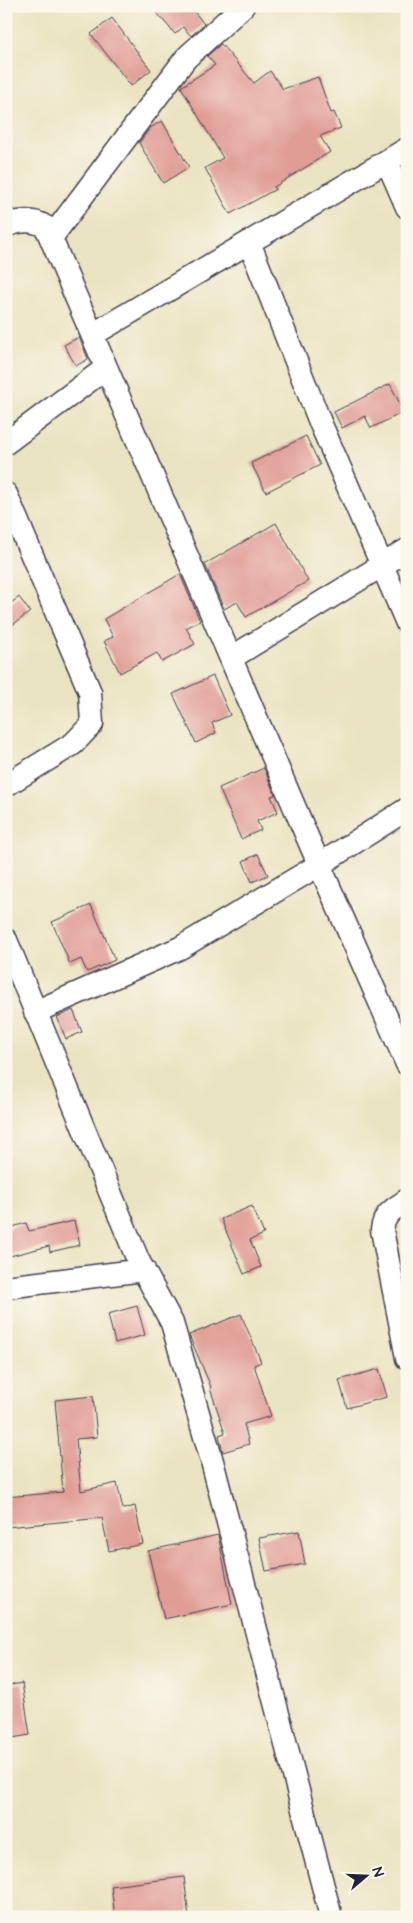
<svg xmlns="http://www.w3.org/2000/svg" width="413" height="1923" viewBox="0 0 413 1923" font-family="'Architects Daughter',sans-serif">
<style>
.building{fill:#e09d95}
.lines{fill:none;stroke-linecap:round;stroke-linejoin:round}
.minor-casing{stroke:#403f4f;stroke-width:25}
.minor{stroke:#fff;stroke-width:22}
</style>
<rect width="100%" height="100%" fill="#fbf7ec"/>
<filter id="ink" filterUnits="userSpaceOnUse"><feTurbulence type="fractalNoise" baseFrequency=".02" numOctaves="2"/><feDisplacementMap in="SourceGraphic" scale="10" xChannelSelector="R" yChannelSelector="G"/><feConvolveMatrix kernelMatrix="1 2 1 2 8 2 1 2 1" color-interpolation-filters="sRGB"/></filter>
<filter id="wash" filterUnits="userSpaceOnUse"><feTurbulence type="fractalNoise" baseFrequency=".0096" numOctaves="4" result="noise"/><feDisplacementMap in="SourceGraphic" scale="20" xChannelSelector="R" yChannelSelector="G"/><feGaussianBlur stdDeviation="1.12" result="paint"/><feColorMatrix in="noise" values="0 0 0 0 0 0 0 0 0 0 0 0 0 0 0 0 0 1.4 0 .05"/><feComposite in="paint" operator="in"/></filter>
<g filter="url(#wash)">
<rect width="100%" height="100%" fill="#eae3c1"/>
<g id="blocks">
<path class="building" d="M151 6H190L204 24 191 36 183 27 175 34Z
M112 18 151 70 131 86 91 34Z
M221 44 254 83 270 71 283 89 318 77 331 113 334 112 341 128 320 136 330 152 274 187 276 189 230 214 205 168 223 158 181 87 215 65 207 56Z
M162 121 189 167 163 183 139 143 150 128Z
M79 337 88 359 76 366 64 345Z
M390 384 404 412 371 428 365 416 342 428 334 412Z
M306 436 320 465 266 492 251 463Z
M276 523 308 581 246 617 237 602 224 609 205 564Z
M180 574 200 621 186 628 195 644 162 662 157 653 120 673 104 641 113 637 104 619Z
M19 597 30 612 6 630V607Z
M213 676 230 715 212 723 216 733 196 743 173 694Z
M264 768 275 795 271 796 278 812 257 821 261 830 241 839 219 788Z
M258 854 268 875 252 882 243 861Z
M91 905 115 960 87 972 81 959 70 964 52 922Z
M73 1010 82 1032 66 1039 57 1017Z
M252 1206 264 1234 250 1240 261 1267 244 1274 221 1219Z
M74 1221 80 1245 50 1252 49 1246 6 1257V1229L26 1223 29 1231Z
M137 1306 145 1335 115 1343 108 1314Z
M241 1314 261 1362 254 1365 271 1416 244 1424 249 1444 223 1452 219 1435 225 1433 210 1388 211 1387 189 1335Z
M379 1369 387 1397 347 1408 339 1380Z
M93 1396 97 1437 76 1439 81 1491 117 1483 123 1509 135 1506 143 1544 109 1551 102 1518 6 1527V1497L63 1492 55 1400Z
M299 1531 305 1564 266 1571 259 1538Z
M218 1535 232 1604 164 1619 148 1551Z
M22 1683 30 1735 6 1739V1686Z
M184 1877 189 1917H115L111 1886Z"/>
</g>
</g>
<g filter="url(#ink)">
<use href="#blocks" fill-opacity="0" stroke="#403f4f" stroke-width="1"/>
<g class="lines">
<g class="minor-casing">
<path id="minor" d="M387 161 407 207
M6 219 11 224C23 220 35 220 46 227L312 848 407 1064
M51 238 186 58 243 6
M249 242 320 422 407 623
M92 335 407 149
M6 443 106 368
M6 494 90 692 92 724 73 744 6 785
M231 658 407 550
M6 940 138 1260 172 1323 212 1461 331 1917
M35 1012 180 948 319 865 407 809
M407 1200C394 1209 384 1213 382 1230L407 1358
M6 1287 144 1270"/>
</g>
<use href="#minor" class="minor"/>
</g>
</g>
<rect width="413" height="1923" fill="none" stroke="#fbf7ec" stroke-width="25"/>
<g transform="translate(366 1876) rotate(71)" stroke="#fbf7ec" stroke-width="4" paint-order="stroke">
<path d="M0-4L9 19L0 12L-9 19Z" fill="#22223b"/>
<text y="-8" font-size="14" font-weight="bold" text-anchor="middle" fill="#22223b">N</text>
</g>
</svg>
